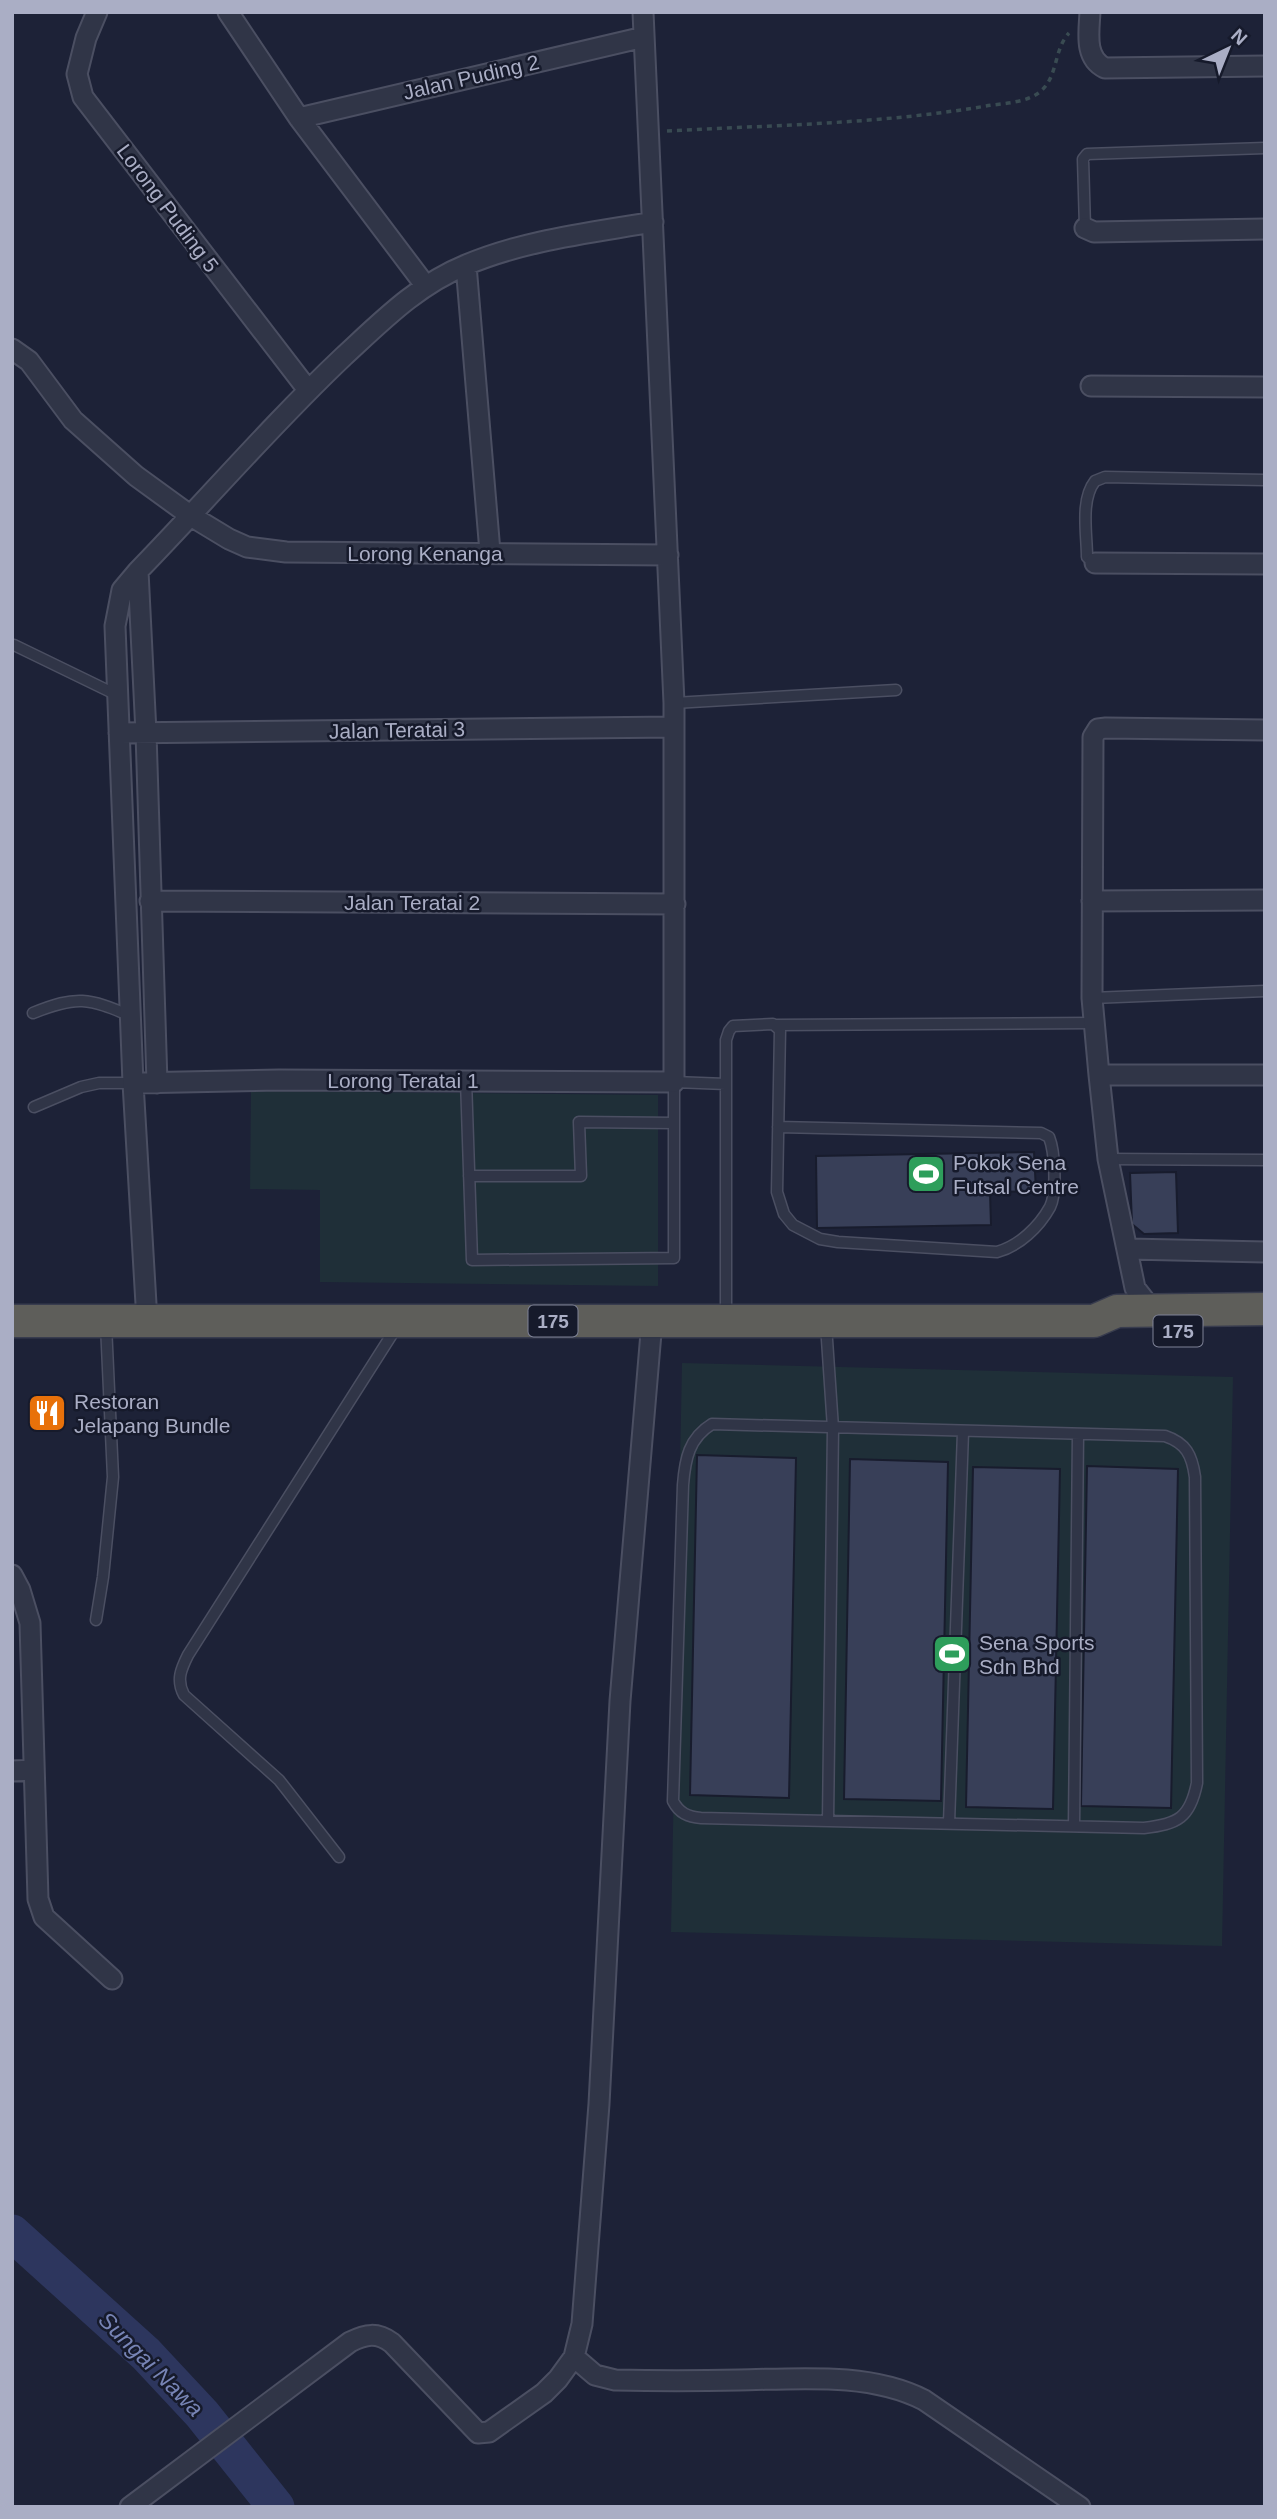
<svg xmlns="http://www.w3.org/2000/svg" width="1277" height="2519" viewBox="0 0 1277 2519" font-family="Arial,sans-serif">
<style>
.green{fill:#1f2f38}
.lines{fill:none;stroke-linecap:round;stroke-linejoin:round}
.river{stroke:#2d365e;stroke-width:37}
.building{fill:#383f58;stroke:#181c2d;stroke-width:2}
.service-casing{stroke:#4b4f62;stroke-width:13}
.minor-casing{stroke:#4b4f62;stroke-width:23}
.trunk-casing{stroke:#383c4e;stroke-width:35}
.path{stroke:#394b52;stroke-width:3.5;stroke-dasharray:5 5;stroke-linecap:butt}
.service{stroke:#303547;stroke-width:10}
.minor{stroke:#303547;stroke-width:19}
.trunk{stroke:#5e5e5a;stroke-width:32}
.labels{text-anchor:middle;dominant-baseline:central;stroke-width:5;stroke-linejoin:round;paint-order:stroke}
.shield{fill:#161a2b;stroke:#7e8297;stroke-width:2}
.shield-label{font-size:19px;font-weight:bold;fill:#aaaec5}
.street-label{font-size:21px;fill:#aaaec5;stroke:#161a2b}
.poi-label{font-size:21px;fill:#aaaec5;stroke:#161a2b;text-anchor:start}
.water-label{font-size:23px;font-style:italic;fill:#7784b5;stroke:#161a2b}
</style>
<rect width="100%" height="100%" fill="#1d2237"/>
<path class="green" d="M251 1091 658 1095V1286L320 1282V1190L250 1189Z
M682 1363 1233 1377 1222 1946 671 1932Z"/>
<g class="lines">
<path class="river" d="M12 2233 146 2354 202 2414 276 2507"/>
</g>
<path class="building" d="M1034 1152 1036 1191 990 1192 991 1225 817 1228 816 1156Z
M1176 1172 1178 1233 1144 1234 1132 1224 1130 1173Z
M697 1455 796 1458 789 1798 690 1795Z
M850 1459 948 1462 941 1801 844 1799Z
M1087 1466 1178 1469 1171 1808 1081 1806Z
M973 1467 1060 1469 1053 1809 966 1807Z"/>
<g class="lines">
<g class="service-casing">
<path id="service" d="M1085 228 1083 159 1087 154 1265 148
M1095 563 1087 557C1087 534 1080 500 1095 481L1105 477 1265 480
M14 645 117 695
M674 703 896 690
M1092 998 1265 991
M33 1013C77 995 88 998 131 1016
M776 1025 1094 1023
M466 1080 472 1260 674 1258V1082L726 1084
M34 1107 81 1087 99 1083H133
M1108 1159 1265 1160
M469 1176H581L579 1122 674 1123
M726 1317V1040L729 1031 733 1026 773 1024 780 1030 777 1192 784 1214 793 1225 820 1239 838 1242 997 1252C1019 1246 1039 1227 1050 1207 1057 1193 1055 1152 1049 1137L1041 1133 778 1127
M826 1325 833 1428 828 1821
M712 1424 1165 1436C1186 1443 1192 1455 1195 1477L1197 1783C1190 1818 1178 1824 1144 1828L701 1818C688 1817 679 1813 673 1801L683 1485C685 1459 689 1438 712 1424Z
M96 1620 103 1577 113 1477 106 1325
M949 1823 963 1432
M1074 1826 1078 1434
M339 1857 279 1780 184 1695C176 1680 181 1669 188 1655L396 1328"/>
</g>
<g class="minor-casing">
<path id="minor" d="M97 12 86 38 77 74 83 97 308 390
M228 12 299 118 425 285
M1090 12C1089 32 1084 58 1105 68L1265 66
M299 118 644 37
M1085 228 1094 232 1265 229
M466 265 490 552
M12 349 29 361 73 420 136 476 191 516 229 539 247 547 286 552 668 555
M1091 386 1265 387
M1095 563 1265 564
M138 571 146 733 157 1083
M119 733 674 727
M150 901 675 904
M1092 901 1265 900
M1099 1075H1265
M133 1083 279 1080 674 1082V703L643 12
M1129 1249 1265 1252
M1153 1311 1135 1288 1108 1159 1099 1075 1092 998 1093 737 1098 729 1106 728 1265 730
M147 1321 133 1083 115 626 122 590 138 571C207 500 272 424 344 356 382 321 417 285 466 265 525 240 590 233 653 222
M12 1575 20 1590 30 1623 38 1899 44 1917 112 1979
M12 1771 34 1770
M574 2357 595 2375 615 2380C656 2381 697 2381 739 2380 799 2379 869 2372 924 2400L1080 2507
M130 2507 350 2342C366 2334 377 2332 392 2343L478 2433 489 2432 544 2393 558 2379 574 2357 582 2324 599 2104 620 1701 652 1321"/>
</g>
<g class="trunk-casing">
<path id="trunk" d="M12 1321H1094L1117 1311 1265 1309"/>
</g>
<path class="path" d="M667 131C773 125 881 124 986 106 1004 103 1029 103 1042 90 1058 75 1054 49 1069 33"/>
<use href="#service" class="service"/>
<use href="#minor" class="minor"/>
<use href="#trunk" class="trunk"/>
</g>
<defs>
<g id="stadium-square" transform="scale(2.0125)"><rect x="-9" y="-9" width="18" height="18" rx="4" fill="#2e9e5b" stroke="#161a2b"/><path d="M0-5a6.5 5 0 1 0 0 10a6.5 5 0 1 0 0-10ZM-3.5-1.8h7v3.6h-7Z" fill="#fff"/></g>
<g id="restaurant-square" transform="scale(2.0125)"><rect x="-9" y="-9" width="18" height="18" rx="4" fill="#e8710a" stroke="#161a2b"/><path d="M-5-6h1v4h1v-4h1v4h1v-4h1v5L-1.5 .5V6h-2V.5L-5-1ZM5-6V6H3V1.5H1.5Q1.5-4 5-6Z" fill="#fff"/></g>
</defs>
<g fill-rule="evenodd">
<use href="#stadium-square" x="926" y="1174"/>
<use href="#restaurant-square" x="47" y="1413"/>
<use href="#stadium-square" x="952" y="1654"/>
</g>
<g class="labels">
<g class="shield">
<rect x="528.5" y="1305.5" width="49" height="31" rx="5"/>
<rect x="1153.5" y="1315.5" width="49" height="31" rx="5"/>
</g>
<g class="shield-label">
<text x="553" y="1321">175</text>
<text x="1178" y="1331">175</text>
</g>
<g class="street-label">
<text transform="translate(471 77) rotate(-13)">Jalan Puding 2</text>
<text transform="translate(168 208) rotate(53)">Lorong Puding 5</text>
<text x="425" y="553">Lorong Kenanga</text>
<text transform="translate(397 730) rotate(-1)">Jalan Teratai 3</text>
<text x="412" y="902">Jalan Teratai 2</text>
<text x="403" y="1080">Lorong Teratai 1</text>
</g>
<g class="poi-label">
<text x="953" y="1162">Pokok Sena<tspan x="953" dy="24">Futsal Centre</tspan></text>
<text x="74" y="1401">Restoran<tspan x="74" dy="24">Jelapang Bundle</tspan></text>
<text x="979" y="1642">Sena Sports<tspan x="979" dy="24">Sdn Bhd</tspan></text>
</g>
<g class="water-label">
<text transform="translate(151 2364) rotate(45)">Sungai Nawa</text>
</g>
</g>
<rect width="1277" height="2519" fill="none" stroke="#aaaec5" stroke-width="28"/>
<g transform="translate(1228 49) rotate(43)" stroke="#161a2b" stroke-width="5" paint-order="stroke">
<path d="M0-5L12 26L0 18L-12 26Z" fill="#aaaec5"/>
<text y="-10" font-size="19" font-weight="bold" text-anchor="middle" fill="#aaaec5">N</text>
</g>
</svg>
